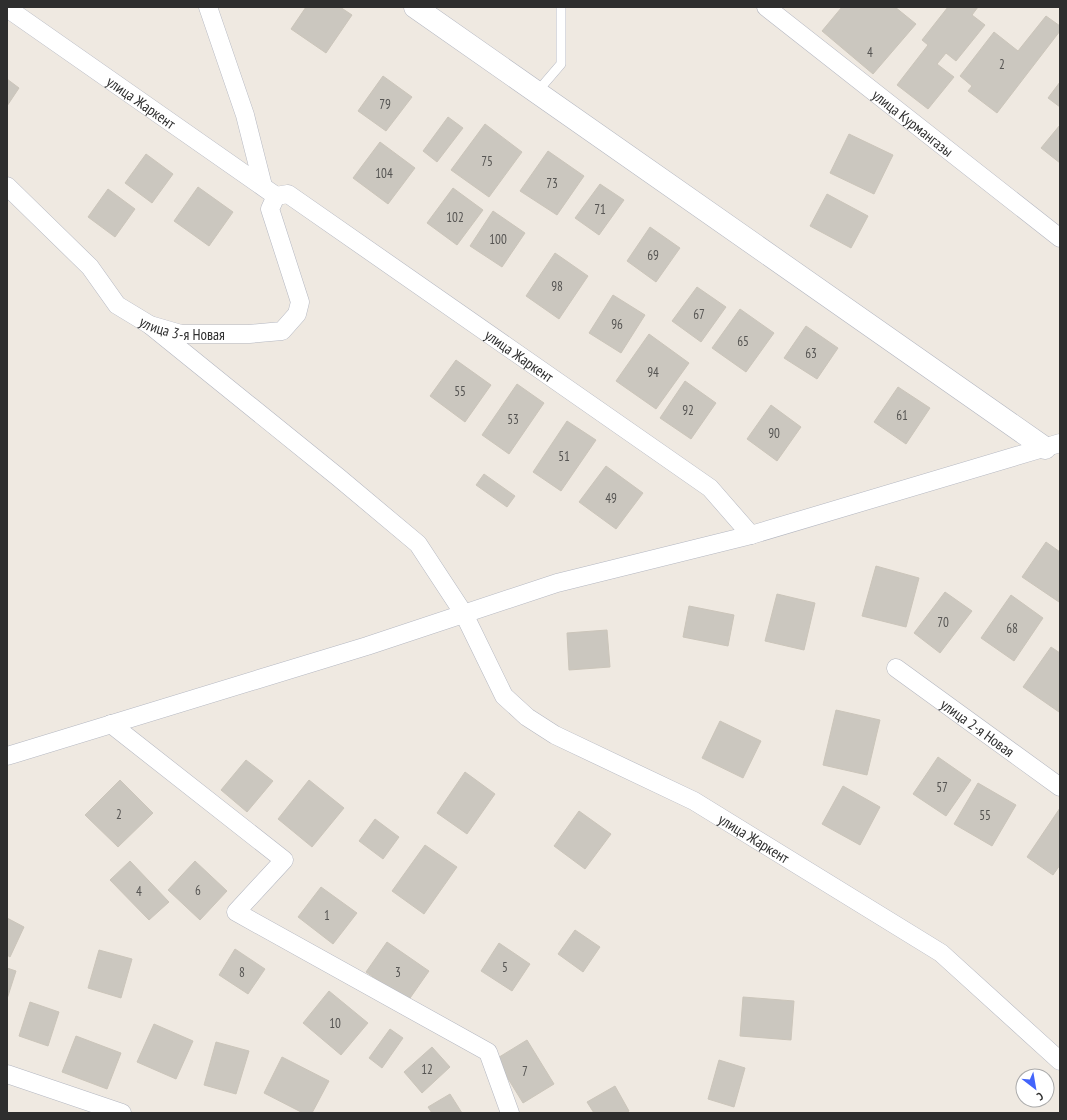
<svg xmlns="http://www.w3.org/2000/svg" width="1067" height="1120" viewBox="0 0 1067 1120" font-family="'PT Sans Narrow',sans-serif">
<style>
.building{fill:#cbc7bf;stroke:#cbc5ba}
.lines{fill:none;stroke-linecap:round;stroke-linejoin:round}
.lane-casing{stroke:#b4b7c1;stroke-width:10}
.street-casing{stroke:#b4b7c1;stroke-width:19}
.secondary-casing{stroke:#b4b7c1;stroke-width:23}
.lane{stroke:#fff;stroke-width:9}
.street{stroke:#fff;stroke-width:18}
.secondary{stroke:#fff;stroke-width:22}
.labels{text-anchor:middle;dominant-baseline:central;stroke-width:4;stroke-linejoin:round;paint-order:stroke}
.number-label{font-size:13px;fill:#555452}
.street-label{font-size:15px;fill:#2e2e2e;stroke:#fff}
</style>
<rect width="100%" height="100%" fill="#efe9e1"/>
<path class="building" d="M306 7H340L352 15 326 53 291 29Z
M842 7H895L916 24 873 74 822 31Z
M948 7H978L972 15 985 25 956 61 946 53 937 64 954 77 928 109 897 85 928 45 922 40Z
M1046 16 1060 26V31L997 113 968 91 972 86 960 76 994 32 1018 51Z
M383 76 412 97 386 131 358 111Z
M7 79 19 88 7 106Z
M1060 82V107L1048 98Z
M448 117 463 128 437 162 423 151Z
M485 124 522 152 489 197 451 170Z
M1060 125V163L1041 148Z
M849 134 893 155 874 194 830 173Z
M380 142 415 168 388 204 353 178Z
M548 151 584 176 557 215 520 191Z
M146 154 173 174 152 203 125 183Z
M600 184 624 200 599 235 575 218Z
M198 187 233 212 209 246 174 221Z
M453 188 483 210 457 245 427 223Z
M108 189 135 209 115 237 88 217Z
M827 194 868 216 851 248 810 226Z
M493 211 525 233 502 267 470 246Z
M650 227 680 248 656 282 627 261Z
M555 253 588 276 559 319 526 296Z
M697 287 726 307 701 342 672 321Z
M613 295 645 315 621 353 589 333Z
M740 309 774 333 746 372 712 348Z
M806 326 838 348 817 379 784 358Z
M649 334 689 363 656 409 616 381Z
M456 360 491 385 465 422 430 396Z
M685 381 716 403 691 439 660 418Z
M517 384 544 403 509 454 482 435Z
M898 387 930 408 906 444 874 422Z
M771 405 801 427 777 461 747 439Z
M567 421 596 440 561 491 533 472Z
M606 466 643 493 616 529 579 502Z
M484 474 515 496 507 507 476 485Z
M1046 542 1060 552 1059 602 1022 577Z
M876 566 919 578 906 627 862 616Z
M945 592 972 611 940 653 914 633Z
M777 594 815 603 804 650 765 641Z
M1011 595 1043 618 1014 661 981 638Z
M689 606 734 615 728 646 683 637Z
M607 630 610 667 569 670 567 633Z
M1051 647 1060 653 1059 712 1023 687Z
M836 710 880 720 867 775 823 765Z
M720 721 761 741 743 778 702 758Z
M938 757 971 780 946 816 913 794Z
M246 760 273 781 247 812 221 790Z
M465 772 495 794 467 834 437 813Z
M120 780 153 813 118 847 85 815Z
M309 780 344 808 312 847 278 819Z
M978 783 1016 805 992 846 954 824Z
M843 786 880 807 860 845 822 824Z
M1060 808V865L1053 875 1027 857Z
M579 811 611 834 585 869 554 846Z
M375 819 399 837 383 859 359 841Z
M425 845 457 867 424 914 392 891Z
M130 861 169 902 149 920 110 880Z
M195 861 227 891 200 920 168 890Z
M321 887 357 913 333 944 298 917Z
M7 918 24 927 10 957 7 955Z
M575 930 600 947 583 972 558 954Z
M387 942 429 971 408 1001 366 972Z
M499 943 530 964 512 991 481 971Z
M235 949 265 969 248 994 219 975Z
M99 950 132 959 121 998 88 988Z
M7 968 16 971 7 999Z
M329 991 368 1023 341 1055 303 1023Z
M743 997 794 1001 791 1040 740 1036Z
M30 1002 59 1012 48 1046 19 1036Z
M154 1024 193 1041 176 1079 137 1062Z
M390 1029 403 1038 382 1068 369 1058Z
M76 1036 121 1053 107 1089 62 1072Z
M527 1040 554 1084 523 1103 496 1059Z
M216 1042 249 1051 236 1094 204 1085Z
M432 1047 450 1067 422 1093 404 1072Z
M282 1057 329 1081 312 1113H303L264 1093Z
M719 1060 745 1068 734 1107 708 1099Z
M615 1086 629 1111 626 1113H594L587 1102Z
M450 1094 462 1113H432L428 1107Z"/>
<g class="lines">
<g class="lane-casing">
<path id="lane" d="M537 92 561 64V7"/>
</g>
<g class="street-casing">
<g id="street">
<path d="M208 7 245 115 263 186"/>
<path id="s1" d="M766 7 1060 238"/>
<path id="s2" d="M7 8 276 196"/>
<path id="s3" d="M7 186 90 267 117 305 150 325 181 334H249L282 331 297 314 300 302 270 209 276 196 288 194 710 488 751 535"/>
<path id="s4" d="M150 325 338 477 418 544 464 614 504 696 527 717 555 735 694 801 941 953 1060 1061"/>
<path id="s5" d="M896 668 1060 787"/>
<path d="M111 724 284 860 236 912 488 1052 510 1113"/>
<path d="M7 756 367 646 557 583 751 535 1060 443"/>
<path d="M7 1074 122 1113"/>
</g>
</g>
<g class="secondary-casing">
<path id="secondary" d="M415 7 1045 448"/>
</g>
<use href="#lane" class="lane"/>
<use href="#street" class="street"/>
<use href="#secondary" class="secondary"/>
</g>
<g class="labels">
<g class="number-label">
<text x="870" y="52">4</text>
<text x="1002" y="64">2</text>
<text x="385" y="104">79</text>
<text x="487" y="161">75</text>
<text x="384" y="173">104</text>
<text x="552" y="183">73</text>
<text x="600" y="209">71</text>
<text x="455" y="217">102</text>
<text x="498" y="239">100</text>
<text x="653" y="255">69</text>
<text x="557" y="286">98</text>
<text x="699" y="314">67</text>
<text x="617" y="324">96</text>
<text x="743" y="341">65</text>
<text x="811" y="353">63</text>
<text x="653" y="372">94</text>
<text x="460" y="391">55</text>
<text x="688" y="410">92</text>
<text x="902" y="415">61</text>
<text x="513" y="419">53</text>
<text x="774" y="433">90</text>
<text x="564" y="456">51</text>
<text x="611" y="498">49</text>
<text x="943" y="622">70</text>
<text x="1012" y="628">68</text>
<text x="942" y="787">57</text>
<text x="119" y="814">2</text>
<text x="985" y="815">55</text>
<text x="198" y="890">6</text>
<text x="139" y="891">4</text>
<text x="327" y="915">1</text>
<text x="505" y="967">5</text>
<text x="242" y="972">8</text>
<text x="398" y="972">3</text>
<text x="335" y="1023">10</text>
<text x="427" y="1069">12</text>
<text x="525" y="1071">7</text>
</g>
<g class="street-label">
<text stroke="none"><textPath href="#s2" startOffset="164">улица Жаркент</textPath></text>
<text stroke="none"><textPath href="#s1" startOffset="187">улица Курмангазы</textPath></text>
<text stroke="none"><textPath href="#s3" startOffset="234">улица 3-я Новая</textPath></text>
<text stroke="none"><textPath href="#s3" startOffset="776">улица Жаркент</textPath></text>
<text stroke="none"><textPath href="#s5" startOffset="101">улица 2-я Новая</textPath></text>
<text stroke="none"><textPath href="#s4" startOffset="810">улица Жаркент</textPath></text>
</g>
</g>
<rect width="1067" height="1120" fill="none" stroke="#2e2e2e" stroke-width="16"/>
<g transform="translate(1035 1088) rotate(149)"><circle r="19" fill="#ffffff" stroke="#ababab"/>
<path d="M0-3L7 15L0 10L-7 15Z" fill="#4264fb"/>
<text y="-6" font-size="11" font-weight="bold" text-anchor="middle" fill="#2e2e2e">С</text>
</g>
</svg>
